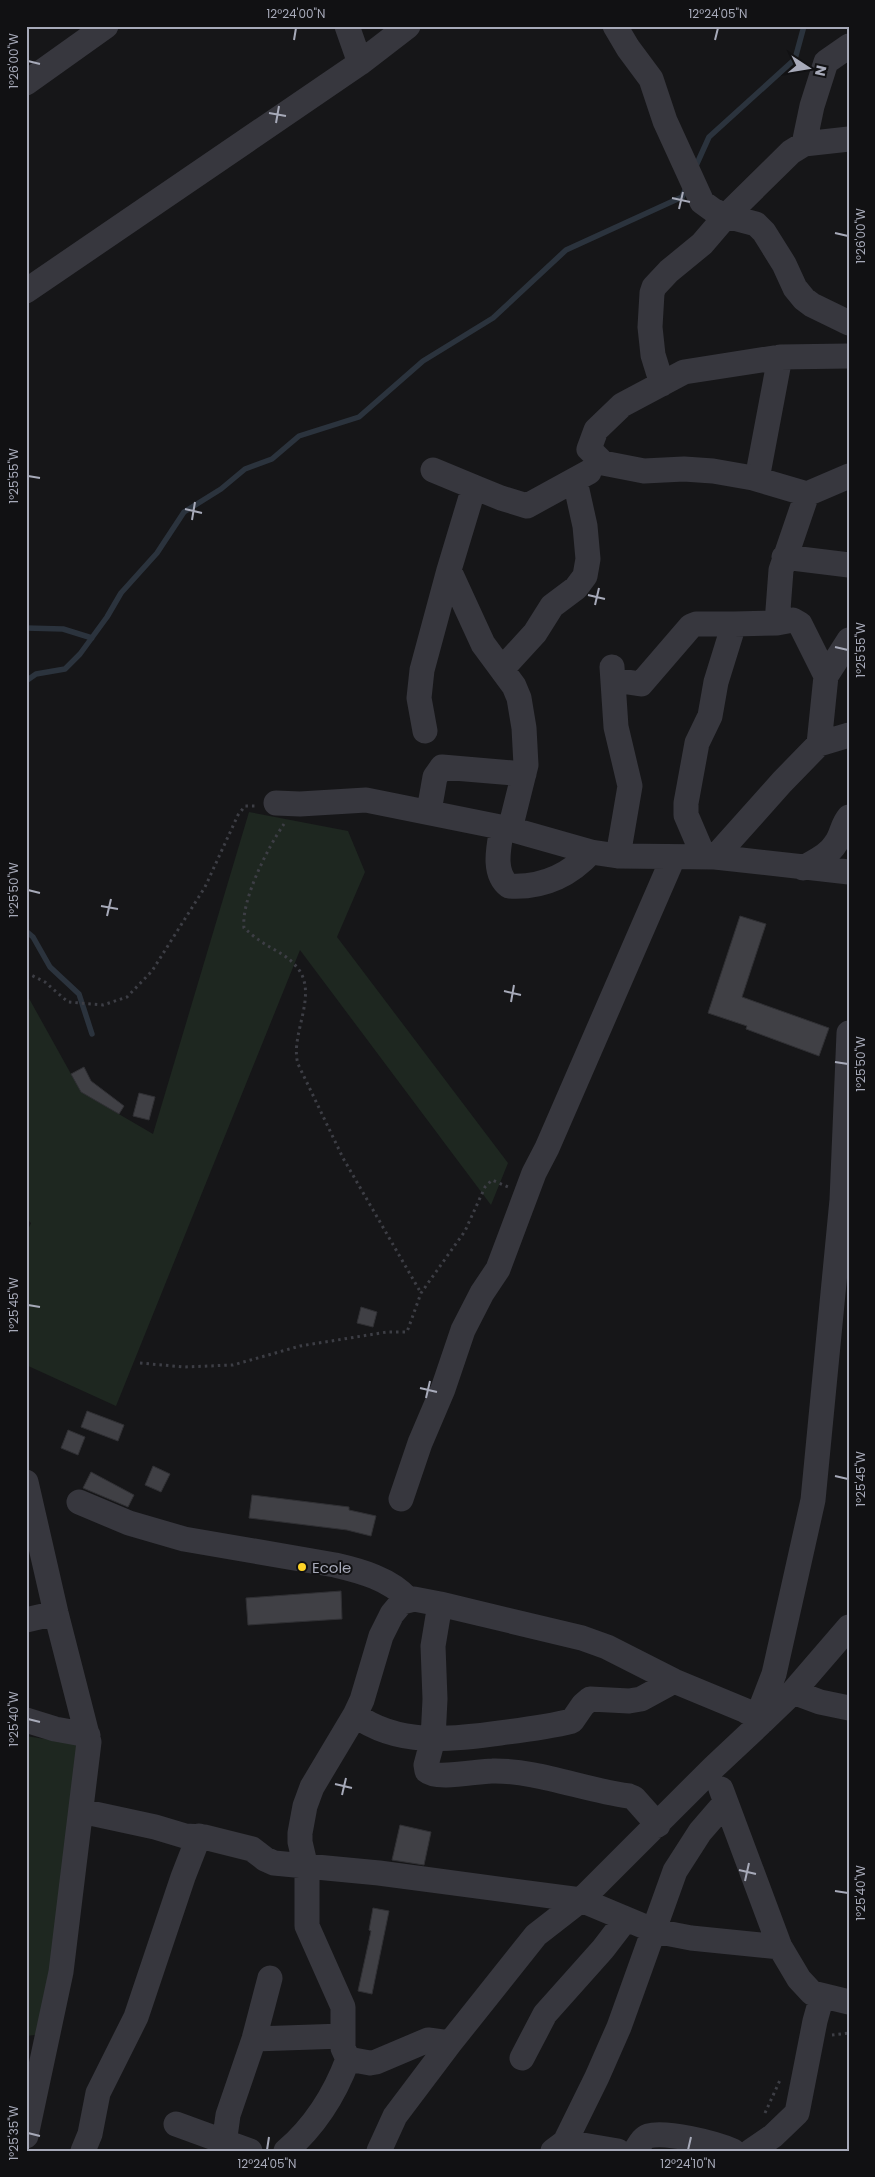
<svg xmlns="http://www.w3.org/2000/svg" width="875" height="2177" viewBox="0 0 875 2177" font-family="Poppins,sans-serif">
<style>
.green{fill:#1e2720}
.lines{fill:none;stroke-linecap:round;stroke-linejoin:round}
.stream{stroke:#2b333d;stroke-width:5.5}
.building{fill:#404045;stroke:#303034}
.path{stroke:#3d3e45;stroke-width:3;stroke-dasharray:2.5 4;stroke-linecap:butt}
.minor{stroke:#37373e;stroke-width:25}
.ticks{fill:none;stroke:#a7aab9;stroke-width:2}
.poi-dot{fill:#ffd427;stroke:#111113;stroke-width:2}
.labels{text-anchor:middle;dominant-baseline:central;stroke-width:4;stroke-linejoin:round;paint-order:stroke}
.poi-label{font-size:15px;fill:#a7aab9;stroke:#111113;text-anchor:start}
.neatline{fill:none;stroke:#a7aab9;stroke-width:2}
.ticks-label{font-size:12px;text-anchor:middle;fill:#a7aab9}
</style>
<rect width="100%" height="100%" fill="#161618"/>
<path class="green" d="M249 812 348 831 365 872 337 937 508 1163 491 1205 300 950 116 1406 26 1365V1234L31 1223 26 1218V993L81 1092 153 1134Z
M26 1736 83 1745 43 2034 26 2036Z"/>
<g class="lines">
<path class="stream" d="M695 168 709 137 795 59 804 26
M26 628 63 629 92 638
M26 681 36 674 65 669 80 654 107 617 121 593 157 553 184 512 221 489 245 469 272 459 299 436 359 417 423 361 493 318 566 250 682 197 687 186
M26 931 33 937 50 967 79 994 92 1034"/>
</g>
<path class="building" d="M740 916 766 924 742 997 829 1028 819 1056 746 1029 747 1026 708 1013Z
M84 1067 91 1081 124 1106 119 1114 81 1092 71 1074Z
M139 1093 155 1097 149 1120 133 1116Z
M361 1307 377 1312 373 1327 357 1323Z
M87 1411 124 1425 118 1441 81 1427Z
M68 1430 85 1437 78 1455 61 1448Z
M153 1466 170 1474 161 1492 145 1485Z
M91 1472 134 1495 128 1507 83 1488Z
M252 1495 349 1507V1510L376 1516 371 1536 347 1530 249 1518Z
M341 1591 342 1619 248 1625 246 1598Z
M400 1825 431 1832 424 1865 392 1860Z
M373 1908 389 1911 372 1994 358 1991 371 1931 369 1930Z"/>
<g class="lines">
<path class="path" d="M284 824C268 847 241 900 244 928 249 932 254 937 259 940 271 949 284 953 294 964 322 991 289 1033 298 1064L343 1158 421 1293
M26 975H31L45 982 68 1002 103 1005 127 997 152 971 205 887 238 815 245 806H255
M140 1363 184 1367 233 1365 300 1346 387 1332H407L421 1293 465 1231 485 1187 492 1180 508 1187
M832 2035 849 2033
M765 2113 781 2078"/>
<path class="minor" d="M347 26 360 63
M615 26 628 48 651 79 665 121 702 202 713 210 726 216 756 224 764 232 784 264 795 288 804 299 812 305 849 323
M26 83 106 26
M804 144 812 106 826 62 849 46
M26 291 360 63 408 26
M849 356 780 357 684 372 622 405 596 430 589 449 603 463 644 471 684 469 713 471 753 478 807 494 849 476
M662 384 653 355 650 327 652 293 654 287 669 271 702 244 726 216 791 152 804 144 849 139
M433 470 474 487 449 570 483 644 514 686 519 698 524 728 526 765 510 829
M757 479 780 357
M474 487 501 498 527 506 589 472
M784 557 849 565
M612 667 616 727 630 786 618 856
M502 669 535 633 552 606 576 588 585 576 588 559 585 526 575 481
M826 676 849 640
M614 680 641 684 691 626 696 624H734
M425 731 419 698 422 670 449 570
M819 744 849 735
M276 803 300 804 366 800 510 829 591 852 618 856 715 857 782 782 819 744 826 676 800 624 793 620 777 623 781 570 807 494
M429 811 435 777 442 767 524 774
M502 828C499 846 492 873 509 886 542 888 569 876 591 852
M704 857 686 815V803L697 743 710 716 716 682 734 624 777 623
M715 857 849 872
M803 868C815 861 829 855 836 843 842 835 842 825 849 817
M26 1482 56 1613 89 1742 61 1972 26 2136
M401 1499 420 1443 443 1389 463 1330 482 1293 498 1269 534 1173 547 1148 673 858
M79 1502 129 1523 184 1539 335 1565C361 1571 390 1579 408 1599
M440 1604 433 1646 435 1699 433 1739 426 1765 427 1771C437 1780 477 1771 492 1771 536 1770 584 1790 629 1796L634 1798 658 1825
M26 1620 56 1613
M793 1692 820 1702 849 1708
M355 1715C398 1746 450 1740 500 1733 524 1730 548 1727 572 1721L583 1705 590 1699 629 1701 641 1699 674 1681
M757 1718 774 1674 813 1500 842 1200 849 1033
M26 1720 55 1729 88 1735
M721 1789 780 1947 799 1979 812 1993 849 2002
M81 1811 155 1827 185 1836 204 1837 252 1849 265 1859 274 1863 379 1873 581 1900 655 1931 691 1938 780 1947
M254 2039 343 2036
M522 2058 545 2014 603 1949 626 1919
M348 2059 370 2063 376 2062 428 2040 450 2043
M176 2124 250 2151
M565 2142 597 2077 619 2027 675 1871 700 1832 725 1803
M83 2151 90 2134 98 2093 136 2017 183 1877 199 1836
M223 2151 228 2115 254 2039 270 1978
M286 2151C315 2126 335 2094 348 2059L343 2048V2007L307 1926V1872L300 1842V1833L305 1806 312 1787 355 1715 362 1700 381 1636 392 1614 402 1602 414 1599 440 1604 582 1638 607 1647 674 1681 744 1710 763 1721
M379 2151 395 2116 450 2043 536 1935 581 1900 714 1767 763 1721 793 1692 849 1627
M553 2151 565 2142 618 2151
M635 2151C639 2146 642 2138 648 2136 666 2131 715 2143 733 2151
M751 2151 773 2136 797 2113 815 2021 822 1996"/>
</g>
<path class="ticks" d="M294 40 296 28M715 40 718 28M28 61 40 64M269 113 286 116M276 123 279 106M672 198 690 202M679 209 683 192M835 233 848 236M28 476 40 478M185 509 202 513M192 520 195 502M588 595 605 599M595 605 599 588M835 647 848 650M28 890 40 893M101 906 118 909M107 916 111 899M504 991 521 995M511 1002 514 985M835 1062 848 1064M28 1305 40 1307M420 1388 437 1392M426 1398 430 1381M835 1476 848 1479M28 1719 40 1722M335 1784 352 1788M342 1795 346 1778M739 1870 756 1874M745 1881 749 1863M835 1891 848 1893M28 2133 40 2136M267 2150 269 2137M688 2150 691 2137"/>
<circle class="poi-dot" cx="302" cy="1567" r="5"/>
<g class="labels">
<g class="poi-label">
<text x="312" y="1567">Ecole</text>
</g>
</g>
<rect width="875" height="2177" fill="none" stroke="#111113" stroke-width="55"/>
<g transform="translate(808 68) rotate(102)" stroke="#111113" stroke-width="4" paint-order="stroke">
<path d="M0-4L9 19L0 12L-9 19Z" fill="#a7aab9"/>
<text y="-8" font-size="14" font-weight="bold" text-anchor="middle" fill="#a7aab9">N</text>
</g>
<rect x="28" y="28" width="820" height="2122" class="neatline"/>
<g class="ticks-label">
<text x="296" y="18">12°24'00"N</text>
<text x="718" y="18">12°24'05"N</text>
<text transform="translate(14 61) rotate(-90)" y="4">1°26'00"W</text>
<text transform="translate(861 236) rotate(-90)" y="4">1°26'00"W</text>
<text transform="translate(14 476) rotate(-90)" y="4">1°25'55"W</text>
<text transform="translate(861 650) rotate(-90)" y="4">1°25'55"W</text>
<text transform="translate(14 890) rotate(-90)" y="4">1°25'50"W</text>
<text transform="translate(861 1064) rotate(-90)" y="4">1°25'50"W</text>
<text transform="translate(14 1305) rotate(-90)" y="4">1°25'45"W</text>
<text transform="translate(861 1479) rotate(-90)" y="4">1°25'45"W</text>
<text transform="translate(14 1719) rotate(-90)" y="4">1°25'40"W</text>
<text transform="translate(861 1893) rotate(-90)" y="4">1°25'40"W</text>
<text transform="translate(14 2133) rotate(-90)" y="4">1°25'35"W</text>
<text x="267" y="2168">12°24'05"N</text>
<text x="688" y="2168">12°24'10"N</text>
</g>
</svg>
